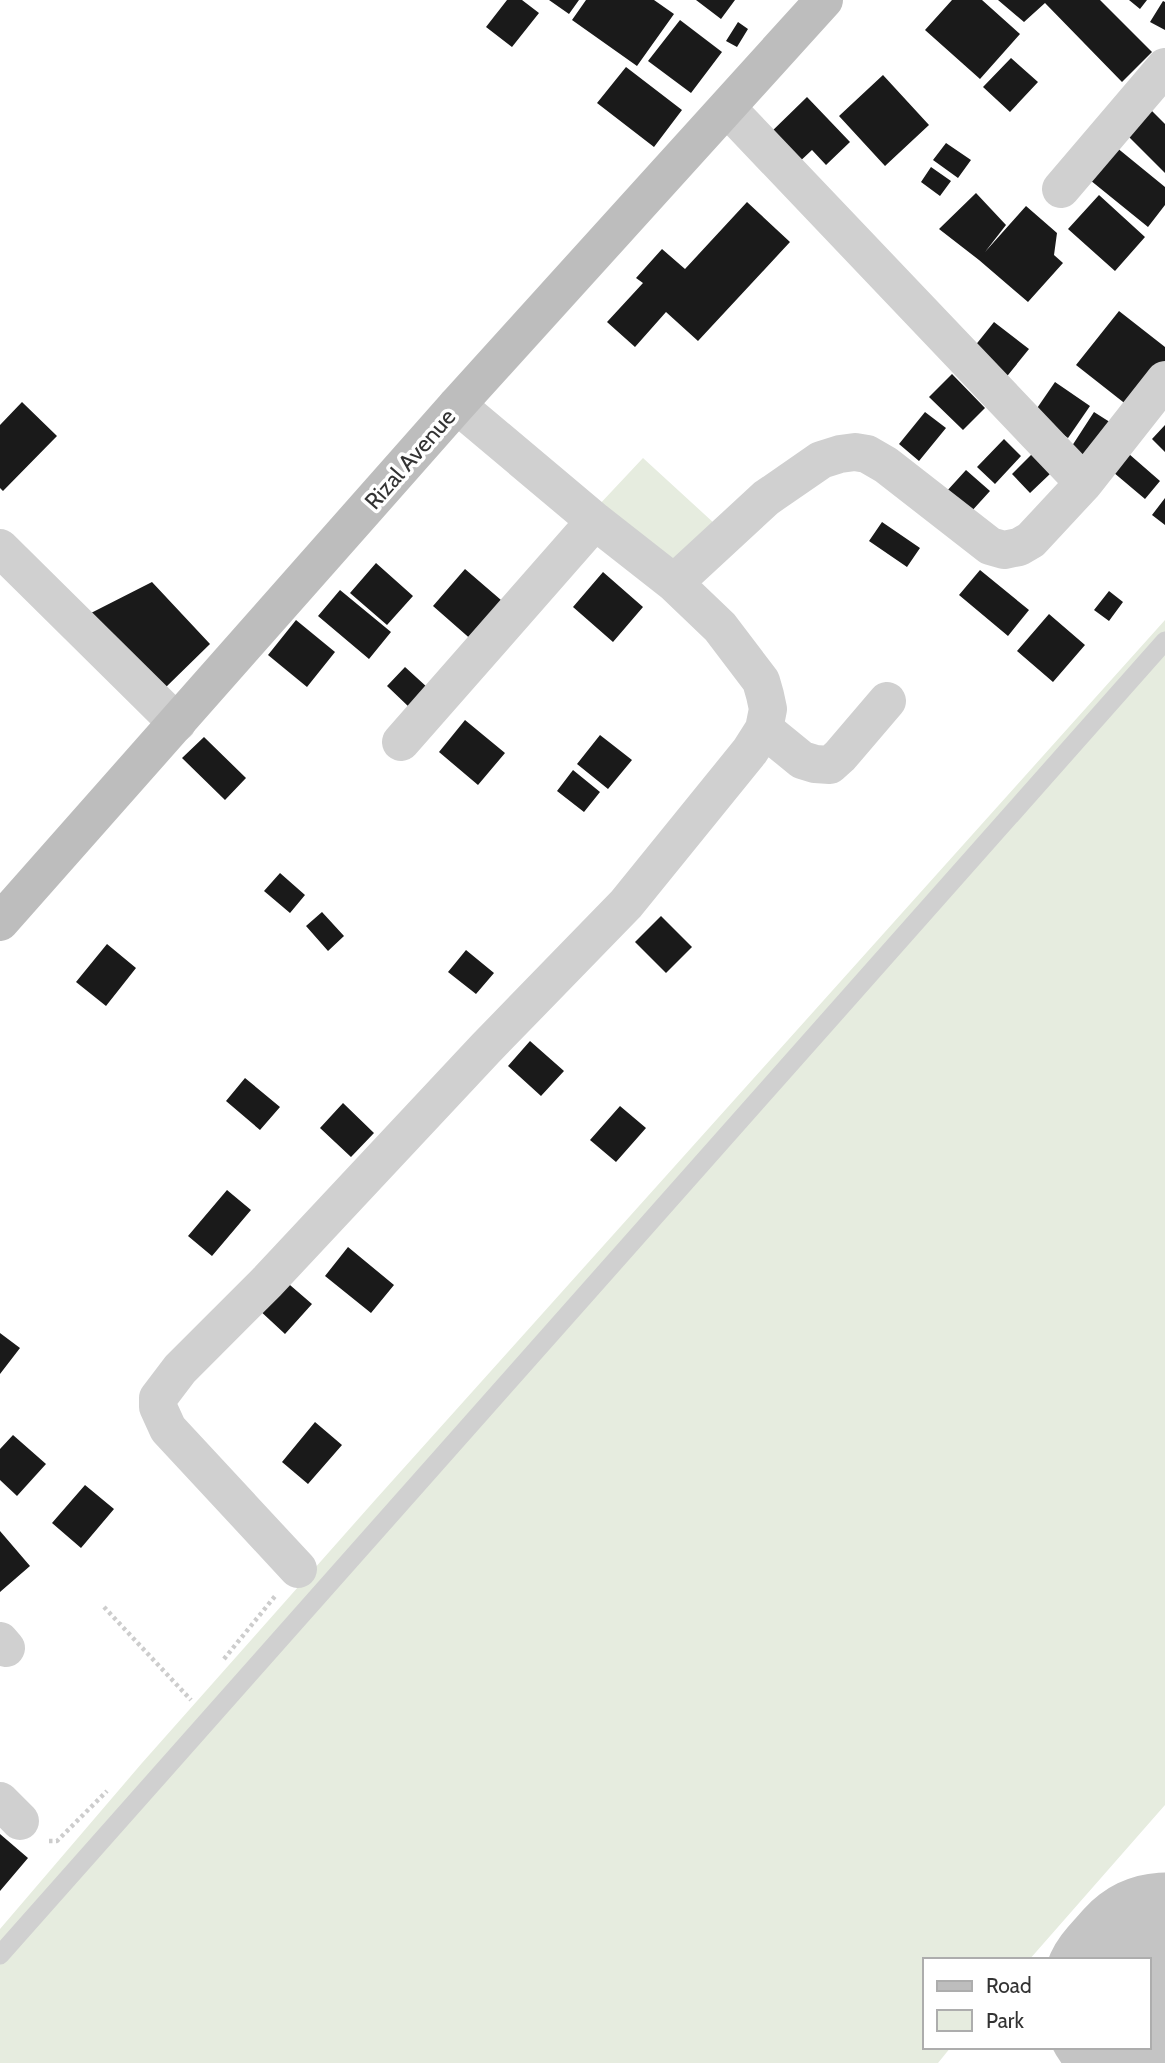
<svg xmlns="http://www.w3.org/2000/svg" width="1165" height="2063" viewBox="0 0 1165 2063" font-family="Cabin,sans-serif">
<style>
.green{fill:#e6ecdf}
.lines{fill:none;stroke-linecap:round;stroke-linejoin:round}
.runway{stroke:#c4c4c4;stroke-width:217}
.building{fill:#1a1a1a}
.path{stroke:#cdcdcd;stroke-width:4.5;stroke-dasharray:3.5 3.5;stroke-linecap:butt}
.lane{stroke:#d0d0d0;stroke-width:19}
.street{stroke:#d0d0d0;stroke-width:38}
.secondary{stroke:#bdbdbd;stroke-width:38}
.labels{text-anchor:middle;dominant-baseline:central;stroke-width:7;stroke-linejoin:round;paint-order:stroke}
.street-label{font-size:23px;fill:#333;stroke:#fff}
</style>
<rect width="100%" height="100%" fill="#fff"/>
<path class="green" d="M643 458 727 535 681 584 597 507Z
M1165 620V1805L1029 1960H925V2047H951L938 2063H0V1929L142 1763 376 1499Z"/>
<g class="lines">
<path class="runway" d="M1149 1999 1165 1981"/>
</g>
<path class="building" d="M507 0H522L539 13 512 47 486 27Z
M549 0H579L569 14Z
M586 0H654L674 14 637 66 572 20Z
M696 0H735L721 19Z
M952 0H982L1020 34 980 79 925 30Z
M998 0H1100L1152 52 1122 82 1045 3 1024 22Z
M1129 0H1147L1140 9Z
M1163 1 1165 2V30L1150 22Z
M680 20 722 52 691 93 648 61Z
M738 22 748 29 737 47 726 41Z
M1011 58 1038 82 1010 112 983 87Z
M626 67 682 110 654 147 597 103Z
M883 75 929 125 885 166 839 116Z
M807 97 850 142 826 165 812 150 796 165 767 136Z
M1148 107 1165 124V173L1123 131Z
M946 143 971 160 958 178 933 160Z
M1116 147 1165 187V205L1148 227 1090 180Z
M931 167 951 181 940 196 921 182Z
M976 193 1006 225 985 252 1026 206 1057 233 1054 255 1063 263 1028 302 979 260 939 229Z
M1099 195 1145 237 1115 271 1068 229Z
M747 202 790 242 698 341 666 312 635 347 607 322 643 283 636 278 662 249 685 269Z
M1119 311 1165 347V368L1132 409 1076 365Z
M994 322 1029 349 1004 380 970 352Z
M952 374 985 408 963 430 929 397Z
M1055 382 1090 406 1068 438 1033 414Z
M22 402 57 436 3 491 0 488V425Z
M925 412 946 428 919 461 899 444Z
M1094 412 1116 426 1092 463 1070 449Z
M1165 425V452L1152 439Z
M1004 439 1021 456 995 484 977 467Z
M1032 454 1051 473 1030 493 1012 474Z
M1129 454 1160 481 1145 499 1113 472Z
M966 470 990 491 970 513 946 492Z
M1165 498V525L1152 515Z
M882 522 920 548 907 567 869 541Z
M376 563 413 596 387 625 350 593Z
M465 569 515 612 482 649 433 606Z
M980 570 1029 610 1008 636 959 595Z
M603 572 643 607 613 642 573 607Z
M152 582 210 644 164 689 91 613Z
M340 590 391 632 369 659 318 616Z
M1109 591 1123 602 1109 621 1094 610Z
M1049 614 1085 645 1053 682 1017 651Z
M296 620 335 652 307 687 268 655Z
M405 667 428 688 409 707 387 686Z
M465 720 505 753 478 785 439 752Z
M600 735 632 760 608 789 577 764Z
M204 737 246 778 225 800 182 758Z
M573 770 600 792 584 812 557 791Z
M280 873 305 895 290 913 264 891Z
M322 912 344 936 328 951 306 926Z
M661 916 692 947 666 973 635 942Z
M107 944 136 968 106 1006 76 982Z
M466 950 494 973 476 994 448 972Z
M530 1041 564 1071 541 1096 508 1066Z
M245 1078 280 1107 260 1130 226 1101Z
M343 1103 374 1133 351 1157 320 1128Z
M620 1106 646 1128 616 1162 590 1140Z
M227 1190 251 1210 212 1256 188 1236Z
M348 1247 394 1285 371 1313 325 1276Z
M283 1279 312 1304 285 1334 257 1308Z
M0 1333 20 1348 0 1374Z
M315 1422 342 1445 308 1484 282 1462Z
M13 1435 46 1464 17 1496 0 1480V1449Z
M85 1485 114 1509 81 1548 52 1523Z
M0 1531 30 1566 0 1592Z
M0 1834 28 1858 0 1891Z"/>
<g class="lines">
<path class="path" d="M104 1607 191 1700
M224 1659 276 1595
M49 1841H57L107 1791"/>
<path class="lane" d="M0 1955 1165 641"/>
<path class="street" d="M727 108 1084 483
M1061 189 1165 67
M0 548 177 723
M674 583 766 498 821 460 840 454 855 452 867 454 886 465 990 546 1004 550 1019 547 1031 540 1084 483 1165 380
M764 729 802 760 815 764 830 765 840 756 887 701
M401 742 595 521
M298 1569 168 1429 158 1407V1398L180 1369 267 1282 486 1048 626 904 750 751 764 729 768 709 765 695 761 681 720 627 674 583 595 521 457 405
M0 1641 6 1648
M0 1801 20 1821"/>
<path class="secondary" d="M0 922 457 405 824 0"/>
</g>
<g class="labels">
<g class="street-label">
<text transform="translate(410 459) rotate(-49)">Rizal Avenue</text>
</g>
</g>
<rect x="923" y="1958" width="228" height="91" fill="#ffffff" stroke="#adadad" stroke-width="2"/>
<rect x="937" y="1981" width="35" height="10" fill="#bdbdbd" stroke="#adadad" stroke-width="2"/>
<text x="986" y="1993" font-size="21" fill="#333333">Road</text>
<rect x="937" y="2010" width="35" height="21" fill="#e6ecdf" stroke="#adadad" stroke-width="2"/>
<text x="986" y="2028" font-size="21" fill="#333333">Park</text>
</svg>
